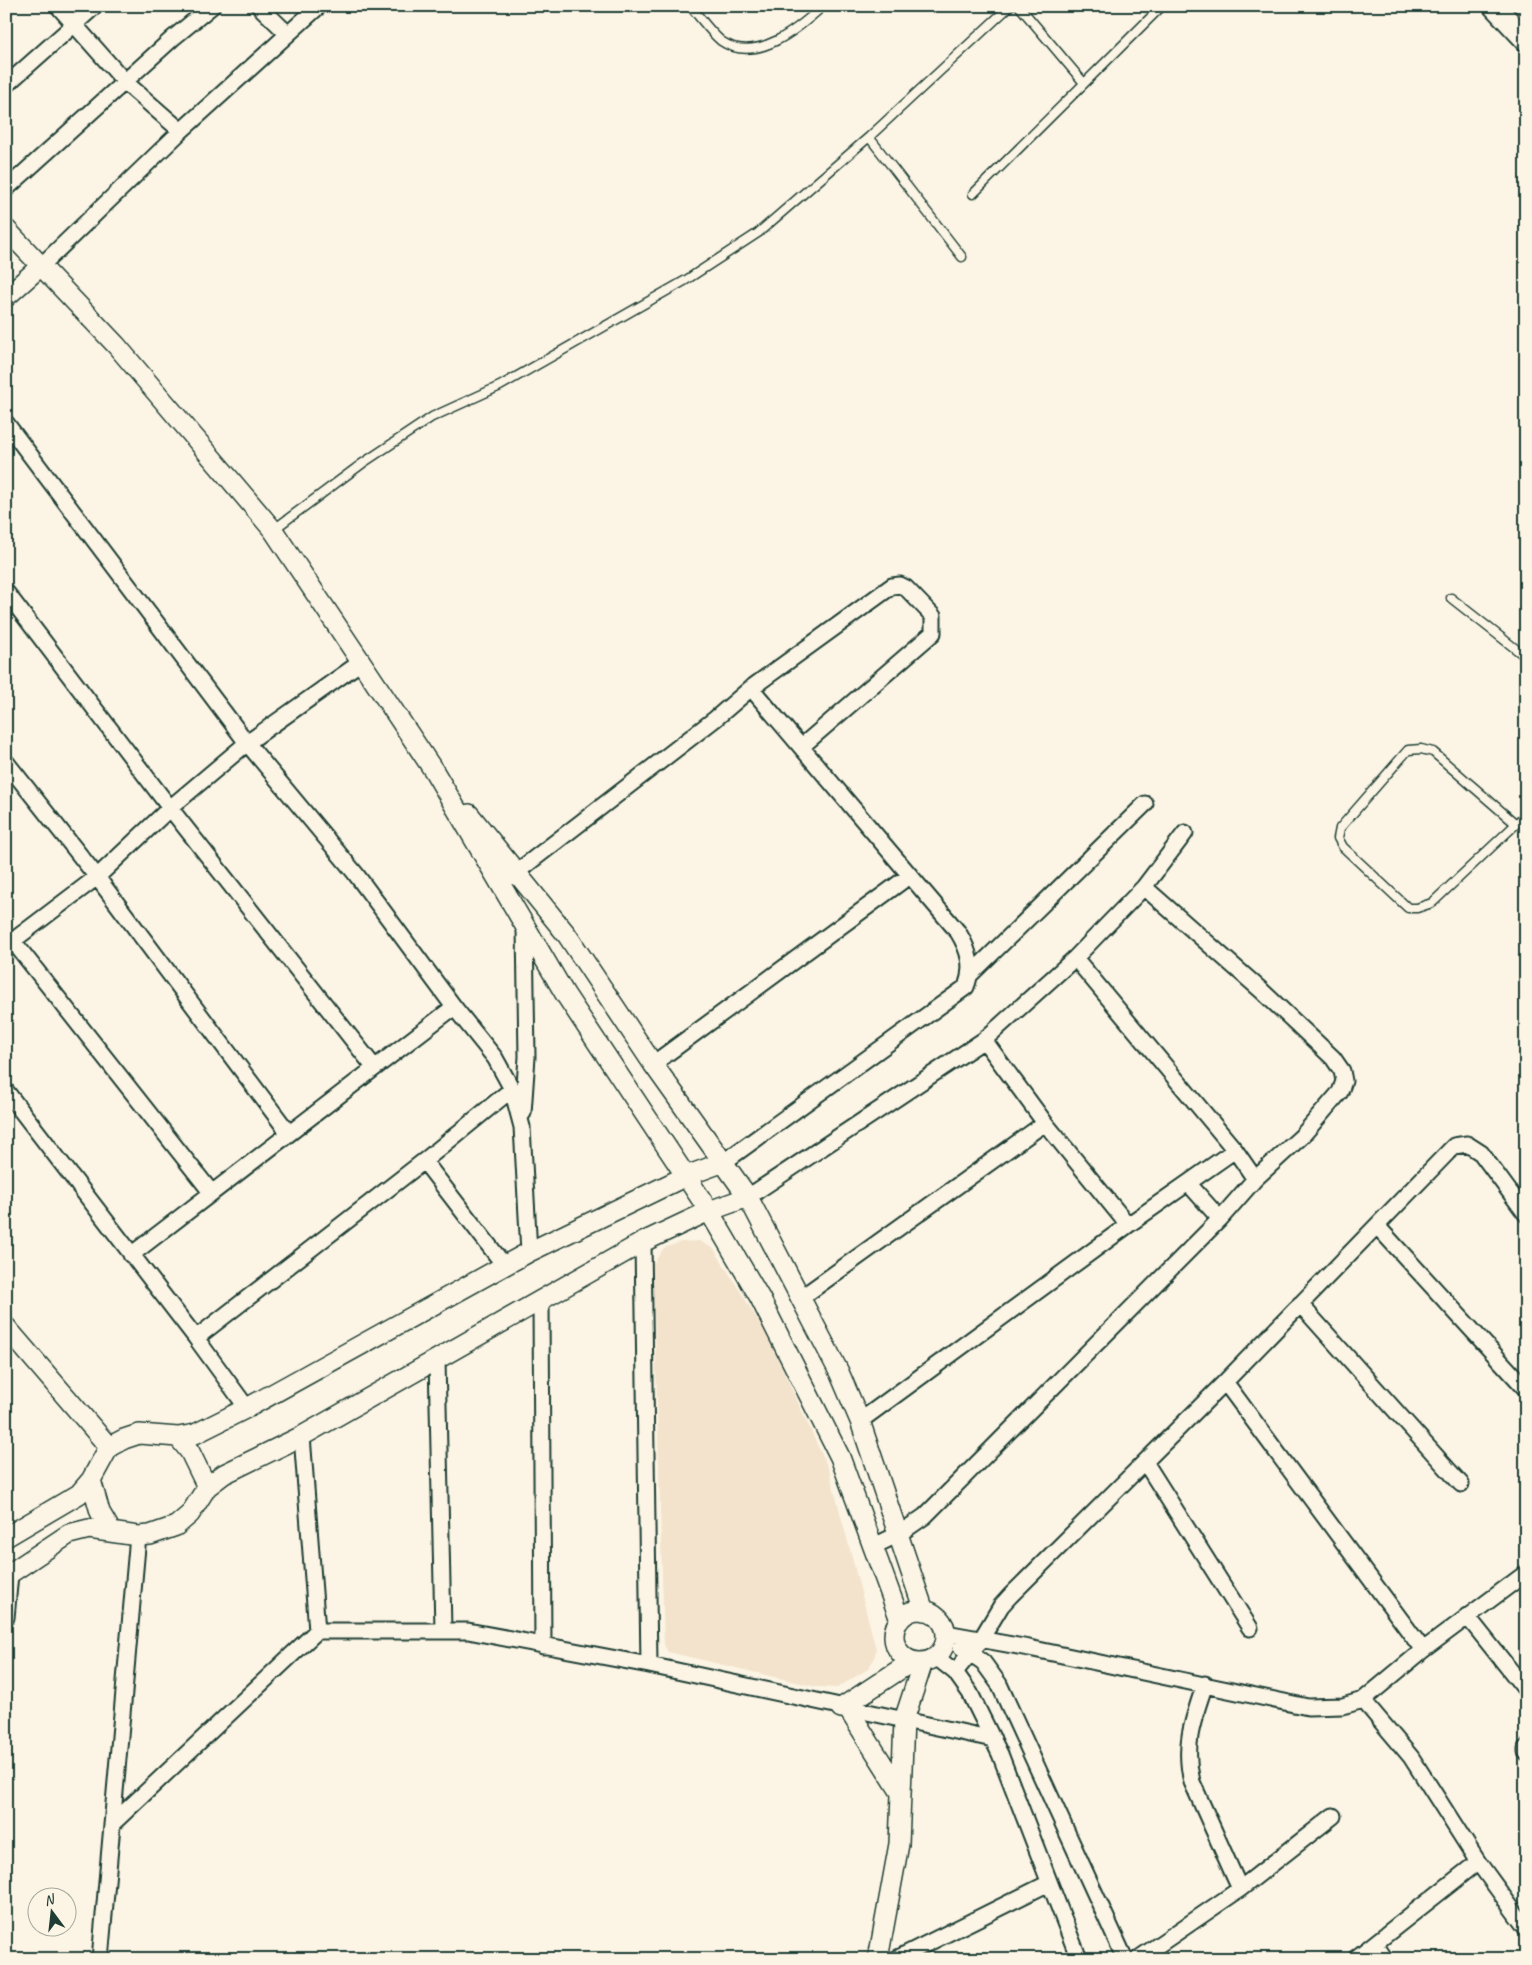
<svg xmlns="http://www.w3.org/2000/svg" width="1532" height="1965" viewBox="0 0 1532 1965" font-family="Caveat,sans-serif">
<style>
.built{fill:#f3e3cc}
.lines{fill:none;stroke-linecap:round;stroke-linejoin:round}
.service-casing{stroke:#1f3d34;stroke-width:11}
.minor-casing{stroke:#1f3d34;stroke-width:19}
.tertiary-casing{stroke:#1f3d34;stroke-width:22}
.secondary-casing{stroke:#1f3d34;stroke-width:25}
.service{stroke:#fcf5e5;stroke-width:8}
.minor{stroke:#fcf5e5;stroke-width:15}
.tertiary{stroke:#fcf5e5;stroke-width:19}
.secondary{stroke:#fcf5e5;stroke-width:21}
</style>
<rect width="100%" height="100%" fill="#fcf5e5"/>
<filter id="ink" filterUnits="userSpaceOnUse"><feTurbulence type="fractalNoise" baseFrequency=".02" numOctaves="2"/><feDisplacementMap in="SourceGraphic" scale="10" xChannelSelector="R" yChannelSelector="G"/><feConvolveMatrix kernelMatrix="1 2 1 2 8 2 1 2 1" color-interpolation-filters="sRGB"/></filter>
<g filter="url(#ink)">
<path class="built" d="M699 1241 714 1249 766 1333 829 1470 876 1649 874 1659 868 1669 837 1688 817 1687 668 1652 664 1645 653 1264 664 1248 681 1242Z"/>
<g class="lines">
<g class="service-casing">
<path id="service" d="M690 6C700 17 710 32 721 41 756 65 799 28 823 6
M1019 6 1084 83
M869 137 962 257
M973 194 1162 6
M273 530 363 463 432 417 500 386 686 280 758 233 869 137 1010 6
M1451 598 1526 657
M1516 824 1433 752 1421 749 1408 750 1340 828 1338 838 1343 847 1408 908H1417L1432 903 1516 824 1526 814"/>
</g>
<g class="minor-casing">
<path id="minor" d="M58 6 126 83 181 131
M259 6 288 34
M6 85 95 6
M6 189 173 38 212 6
M42 265 181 131 319 6
M6 423 247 743 355 873 454 1007 495 1058 512 1089 522 1127 529 1252
M6 592 170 808 374 1067
M751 688 892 586 900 585 906 588 933 616V633L801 747
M6 762 97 877 288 1132
M509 878 715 719 751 688 958 932C969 950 974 967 966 987L724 1162
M13 941 211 1192
M6 946 97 877 170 808 247 743 361 662
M1075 958 1235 1150 1255 1179
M971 974 1145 804
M984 1040 1045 1123 1128 1225
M653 1064 909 876
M6 1091 196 1338 247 1408
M523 1113 527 1057 525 928
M424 1161 504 1265
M1188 1183 1220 1219
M748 1197 984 1040 1075 958 1144 887 1185 833
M1377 1226 1526 1389
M643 1242 649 1665
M131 1255 454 1007
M802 1297 1045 1123
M541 1302 543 1646
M1300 1304 1461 1484
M196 1338 424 1161 512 1089
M437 1360 443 1629
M1225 1382 1423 1650
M860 1421 1128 1225 1235 1150
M302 1436 317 1631
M1145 1462 1250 1628
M874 1546 899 1534 925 1516 1220 1219 1255 1179 1302 1136 1340 1092 1344 1081 1342 1071 1333 1058 1262 991 1144 887
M1467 1616 1526 1690
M6 1618 10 1574
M946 1633 1029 1648 1308 1707 1343 1706 1363 1700 1423 1650 1526 1573
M961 1647 983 1662 999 1684 1125 1959
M936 1657 955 1672 970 1693 1000 1754 1079 1959
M955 1672 980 1641 1001 1606 1010 1596 1225 1382 1454 1146 1467 1144 1481 1153 1526 1214
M1205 1684C1193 1720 1183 1744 1192 1782L1240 1889
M1363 1700 1411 1757 1478 1862 1526 1928
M1526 1748V1752
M112 1824 317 1631H468L649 1665 993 1739
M1375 1944 1385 1959
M100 1959 138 1536
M896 1959 1049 1883
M1138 1959 1240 1889 1333 1816
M1355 1959 1478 1862"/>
</g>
<g class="tertiary-casing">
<path id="tertiary" d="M6 229 116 345 273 530 434 771 565 994 709 1211 760 1298 840 1457 900 1620
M6 297 42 265
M469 814 567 935 653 1064 748 1197 839 1372 860 1421 924 1611
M6 1327 109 1447
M178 1437 190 1452 207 1487
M91 1480 100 1512 111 1531
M6 1537 79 1494 91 1480 109 1447 124 1439 139 1434 178 1437 195 1434 247 1408 529 1252 686 1176 724 1162
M6 1576 69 1534 89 1529 138 1536 150 1535 176 1526 190 1514 207 1487 224 1474 302 1436 643 1242 709 1211 748 1197
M894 1636a26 26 0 1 1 52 0a26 26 0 1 1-52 0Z
M841 1708 905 1666
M848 1709 901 1793
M878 1959 899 1844 904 1720 923 1662"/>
</g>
<g class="secondary-casing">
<path id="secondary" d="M1494 6 1526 40"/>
</g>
<use href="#service" class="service"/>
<use href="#minor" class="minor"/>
<use href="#tertiary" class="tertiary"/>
<use href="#secondary" class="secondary"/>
</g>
</g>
<rect width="1532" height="1965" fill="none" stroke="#fcf5e5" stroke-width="25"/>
<rect x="12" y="12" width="1507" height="1940" fill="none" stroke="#1f3d34" stroke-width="2" filter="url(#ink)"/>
<g transform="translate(52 1912) rotate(345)"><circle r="24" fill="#fcf5e5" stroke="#a4ab9e"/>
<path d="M0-4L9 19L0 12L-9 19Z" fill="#1f3d34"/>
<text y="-8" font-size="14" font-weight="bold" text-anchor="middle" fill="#1f3d34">N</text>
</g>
</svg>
